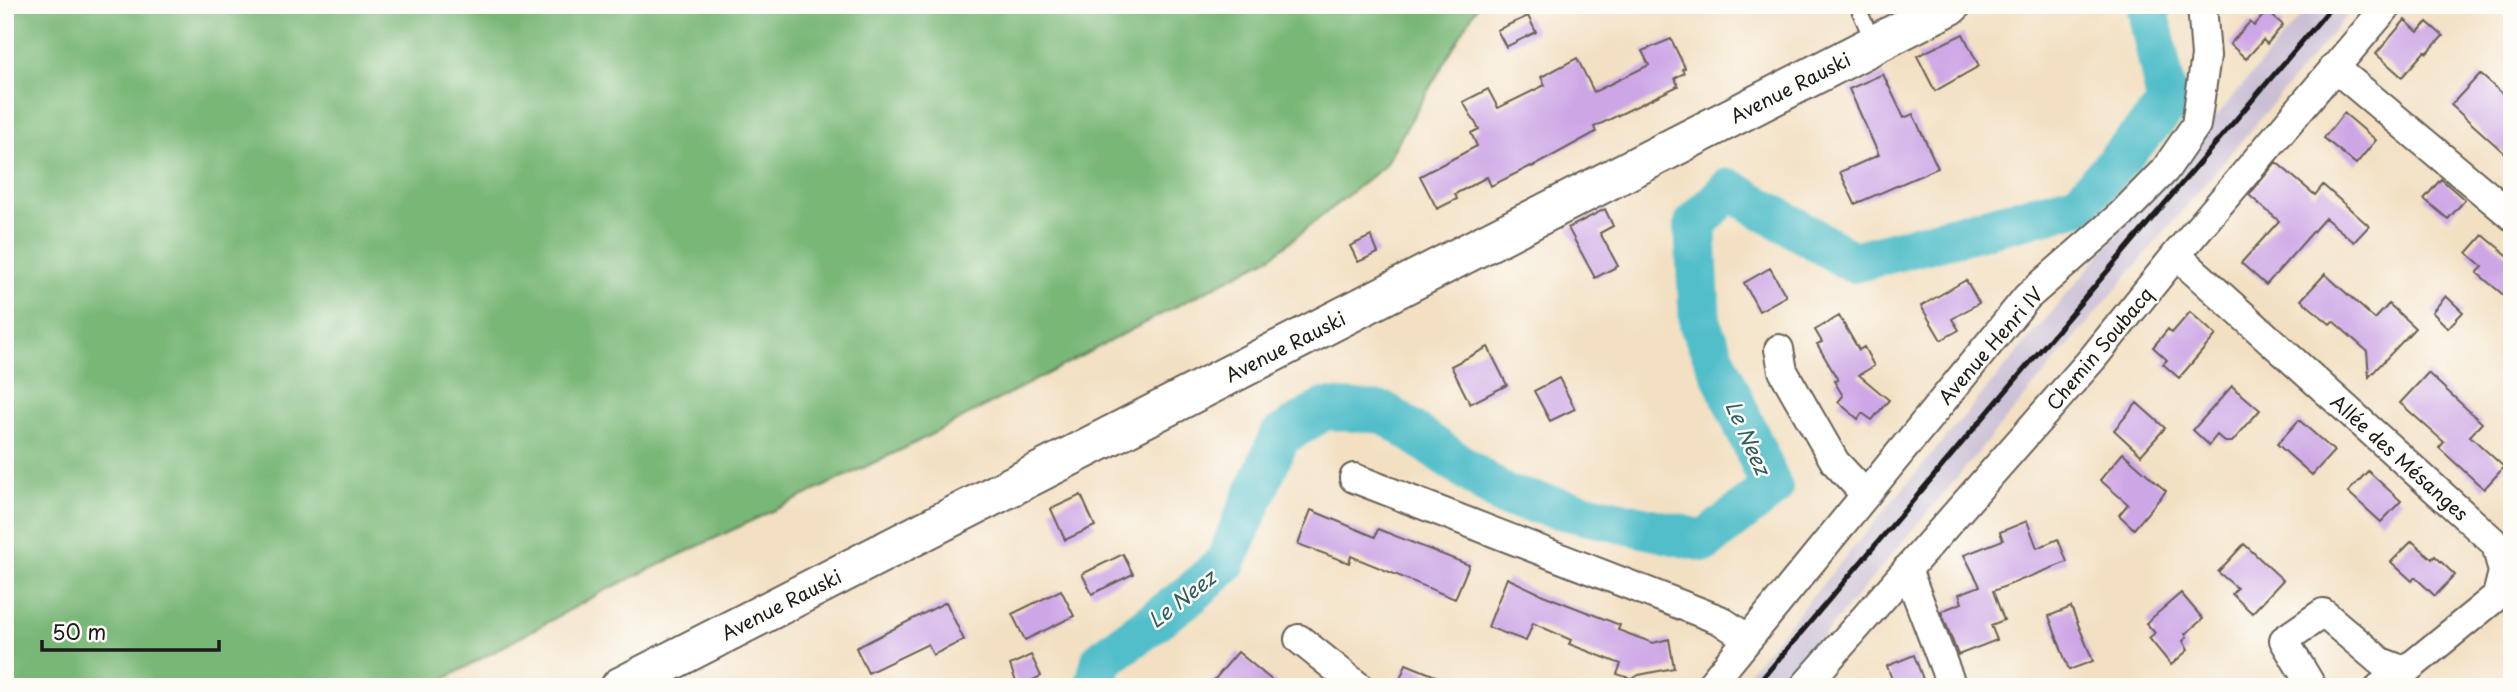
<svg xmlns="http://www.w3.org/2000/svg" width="2517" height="692" viewBox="0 0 2517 692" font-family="'Playpen Sans',sans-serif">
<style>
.industrial{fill:#cbbfd5}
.forest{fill:#79b777;stroke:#4a6a4a;stroke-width:2}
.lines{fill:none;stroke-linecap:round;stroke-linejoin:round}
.river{stroke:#51bec9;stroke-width:42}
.building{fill:#cda6e6}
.lane-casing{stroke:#676156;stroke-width:18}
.street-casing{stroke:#676156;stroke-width:32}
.primary-casing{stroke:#676156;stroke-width:42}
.lane{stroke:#fff;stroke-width:14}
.street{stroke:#fff;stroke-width:28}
.primary{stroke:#fff;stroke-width:38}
.rail{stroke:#1c1c1c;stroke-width:5}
.labels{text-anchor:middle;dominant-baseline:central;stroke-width:5;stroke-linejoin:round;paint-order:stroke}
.street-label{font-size:19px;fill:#1c1c1c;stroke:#fdfcf7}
.water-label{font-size:21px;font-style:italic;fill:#315d61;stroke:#fdfcf7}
</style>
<rect width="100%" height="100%" fill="#fdfcf7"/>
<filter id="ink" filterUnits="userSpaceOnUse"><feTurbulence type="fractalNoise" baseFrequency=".0143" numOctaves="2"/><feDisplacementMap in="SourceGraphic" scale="14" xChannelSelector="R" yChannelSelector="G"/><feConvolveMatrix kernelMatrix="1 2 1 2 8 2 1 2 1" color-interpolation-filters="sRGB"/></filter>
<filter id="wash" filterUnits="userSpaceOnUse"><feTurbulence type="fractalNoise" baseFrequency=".00686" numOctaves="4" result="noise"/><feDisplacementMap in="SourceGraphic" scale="28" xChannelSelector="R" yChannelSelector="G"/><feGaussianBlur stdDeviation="1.57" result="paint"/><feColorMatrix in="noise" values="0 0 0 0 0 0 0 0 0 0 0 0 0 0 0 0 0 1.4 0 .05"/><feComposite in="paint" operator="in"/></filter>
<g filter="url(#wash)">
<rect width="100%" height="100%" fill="#f3e0c3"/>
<path class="industrial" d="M2310 5H2356L1780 687H1736Z"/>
<path class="forest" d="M5 5H1478L1384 166 1271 257 909 446 602 592 430 687H5Z"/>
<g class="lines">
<path class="river" d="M1095 687 1102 660 1191 594 1225 563 1280 436 1325 409 1385 413 1505 496 1705 541 1772 488 1700 325 1695 224 1729 189 1853 262 2079 204 2168 105 2147 5"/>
</g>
<g id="blocks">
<path class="building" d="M2267 11 2283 25 2267 44 2263 40 2246 59 2230 44 2250 22 2254 26Z
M1528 16 1536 32 1506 47 1497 30Z
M2405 20 2418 32 2427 22 2443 36 2427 53 2425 51 2402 77 2376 54Z
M1963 34 1979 66 1935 91 1917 56Z
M1671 39 1685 68 1682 69 1684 73 1675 78 1678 86 1594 127 1596 132 1532 167 1531 166 1491 186 1487 177 1455 194 1457 199 1437 209 1420 176 1477 146 1471 133 1479 129 1463 102 1488 89 1498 108 1545 85 1541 77 1577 58 1594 92 1649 65 1642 51Z
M1883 74 1904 118 1913 114 1938 168 1855 204 1840 172 1879 155 1849 89Z
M2480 74 2512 102V160L2451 105Z
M2344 113 2376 140 2356 164 2324 138Z
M2276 162 2315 195 2323 185 2369 226 2354 242 2325 218 2266 285 2241 263 2279 221 2249 195Z
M2441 179 2465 200 2448 219 2424 199Z
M1605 209 1613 226 1600 233 1618 266 1595 278 1568 228Z
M2483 235 2512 259V302L2477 273 2483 267 2467 253Z
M1371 236 1378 253 1358 262 1350 246Z
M1770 268 1786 296 1759 311 1744 283Z
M2325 274 2375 319 2389 304 2415 328 2369 377 2367 351 2333 321 2330 324 2301 300Z
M1966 280 1979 303 1952 319 1959 330 1941 340 1921 306Z
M2446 296 2463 312 2448 328 2432 312Z
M2190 312 2216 335 2179 378 2163 364 2167 360 2153 347 2168 329 2172 333Z
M1839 316 1859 350 1864 347 1874 366 1859 375 1889 400 1872 420 1862 413 1858 419 1838 402 1843 396 1834 381 1838 380 1817 344 1822 342 1815 330Z
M1488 347 1507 385 1470 404 1451 366Z
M2428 373 2482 423 2470 436 2504 467 2484 489 2439 448 2444 442 2400 403Z
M1559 378 1575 409 1550 421 1534 391Z
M2232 386 2260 410 2232 442H2225L2217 435 2209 445 2193 430Z
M2137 403 2165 428 2141 455 2114 430Z
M2299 420 2334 451 2312 475 2277 444Z
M2123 453 2166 491 2134 529 2119 515 2128 504 2100 480Z
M2368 471 2401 501 2381 522 2348 492Z
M1081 495 1095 526 1065 540 1051 509Z
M1311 510 1375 537 1378 529 1469 565 1455 599 1351 556 1349 563 1298 544Z
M2027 521 2037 548 2058 539 2067 562 1993 591 2004 620 1991 625 1997 640 1958 655 1941 611 1962 603 1959 594 1980 586 1964 555 2003 540 2000 532Z
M2412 541 2432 559 2435 556 2455 575 2435 596 2415 577 2412 581 2391 562Z
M2244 544 2283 580 2252 613 2232 594 2237 588 2218 572Z
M1123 554 1133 574 1092 594 1082 574Z
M1507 578 1543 595 1620 625 1618 630 1653 643 1669 639 1674 668 1639 675 1632 679 1617 674 1621 664 1569 644 1571 640 1533 623 1526 641 1488 627Z
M1061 590 1074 616 1025 640 1012 614Z
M2181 593 2203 619 2185 634 2187 637 2183 641 2188 650 2171 665 2149 638 2155 633 2146 623Z
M946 602 964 640 933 655 928 644 868 673 856 648Z
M2071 607 2093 661 2069 670 2049 616Z
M1238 652 1280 687H1208Z
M1031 655 1041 676 1018 687 1010 665Z
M1914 655 1926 687H1895L1887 666Z
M1406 664 1460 686V687H1397Z"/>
</g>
</g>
<g filter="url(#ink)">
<use href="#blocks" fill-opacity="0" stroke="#676156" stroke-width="2"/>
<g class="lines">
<g class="lane-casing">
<path id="lane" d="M1857 5 1873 42"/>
</g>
<g class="street-casing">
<path id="street" d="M2334 67 2512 216
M2176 255 2496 544 2503 572 2497 596 2405 671 2380 687
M1779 349 1783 371 1835 462 1865 494
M1354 478 1720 620 1747 638
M1907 569 1952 687
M1299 639 1359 687
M1709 687 2027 297 2121 215 2165 170 2196 125 2206 56 2202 5
M1804 687 2093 358 2176 255 2388 5
M2312 687 2284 640 2323 613 2381 662 2405 671"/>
</g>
<g class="primary-casing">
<path id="primary" d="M620 687 1951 5"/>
</g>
<use href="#lane" class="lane"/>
<use href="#street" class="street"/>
<use href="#primary" class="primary"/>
<path class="rail" d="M1755 687 2333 5"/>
</g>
</g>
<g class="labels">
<g class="street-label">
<text transform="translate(1790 87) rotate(-27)">Avenue Rauski</text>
<text transform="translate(1990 345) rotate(-49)">Avenue Henri IV</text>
<text transform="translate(1285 346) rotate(-27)">Avenue Rauski</text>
<text transform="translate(2099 348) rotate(-50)">Chemin Soubacq</text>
<text transform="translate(2400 457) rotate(42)">Allée des Mésanges</text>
<text transform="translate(781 604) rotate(-27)">Avenue Rauski</text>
</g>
<g class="water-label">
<text transform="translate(1749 437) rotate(66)">Le Neez</text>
<text transform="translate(1181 598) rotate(-38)">Le Neez</text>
</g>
</g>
<rect width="2517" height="692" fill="none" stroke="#fdfcf7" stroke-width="28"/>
<path d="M42 640v10h177v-10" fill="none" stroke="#1c1c1c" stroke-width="3.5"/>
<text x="52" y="640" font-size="21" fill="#1c1c1c" stroke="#fdfcf7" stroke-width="5" paint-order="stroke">50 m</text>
</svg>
